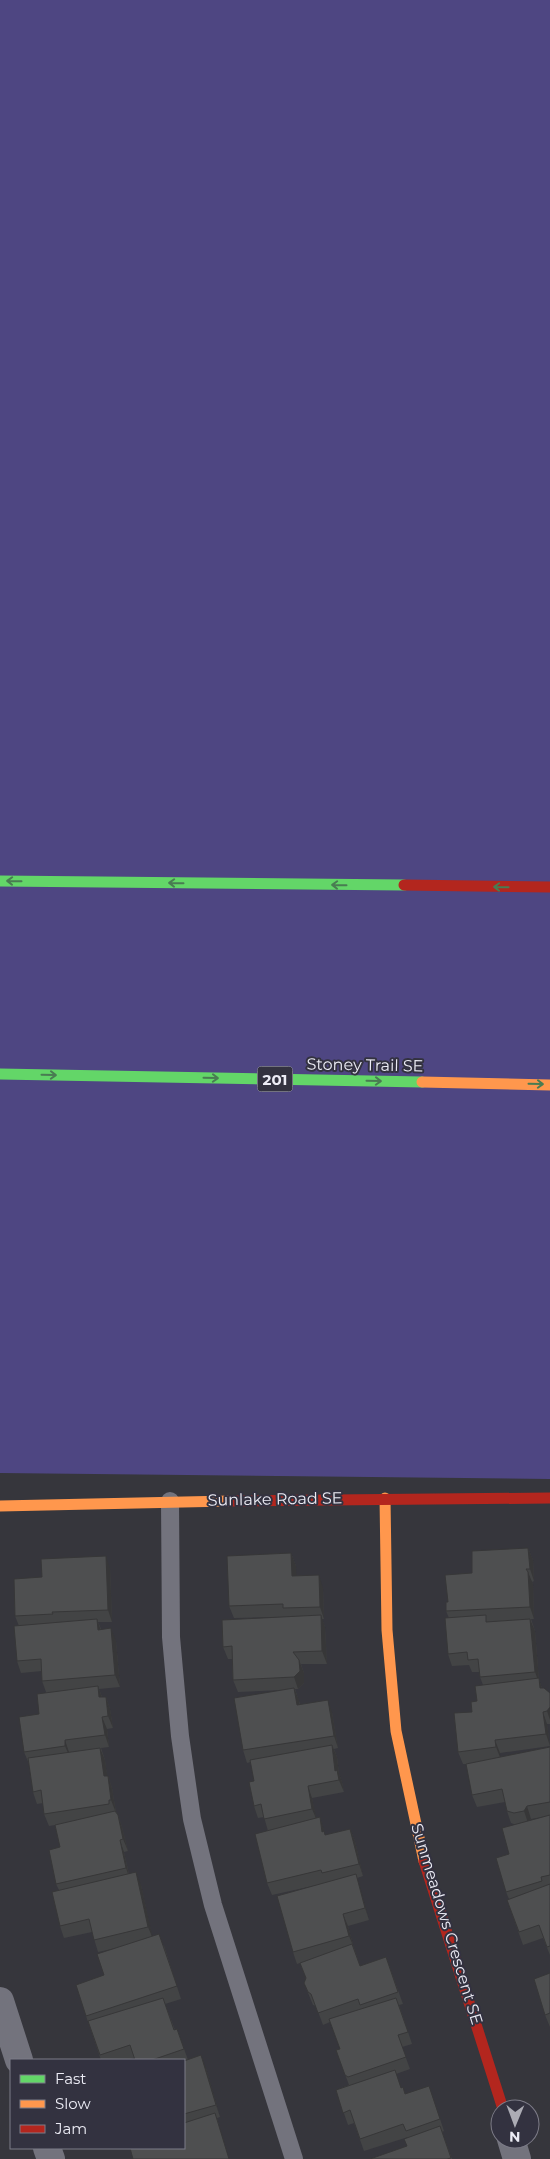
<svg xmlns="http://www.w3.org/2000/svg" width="550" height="2159" viewBox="0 0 550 2159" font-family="Montserrat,sans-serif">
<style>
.green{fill:#4e4682}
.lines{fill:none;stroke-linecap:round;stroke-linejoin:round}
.lane{stroke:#73737d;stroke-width:18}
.street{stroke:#73737d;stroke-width:28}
.fast{stroke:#63d668;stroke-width:11}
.slow{stroke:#ff974d;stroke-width:11}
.jam{stroke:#b3261e;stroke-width:11}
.wall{fill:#434445;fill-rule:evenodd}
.shaded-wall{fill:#373738}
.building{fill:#4e4f50;stroke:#373738}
.oneway{stroke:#497c52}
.labels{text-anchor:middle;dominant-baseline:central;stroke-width:4;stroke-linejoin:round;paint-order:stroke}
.shield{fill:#333240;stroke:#b4b4bf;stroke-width:1}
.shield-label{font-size:15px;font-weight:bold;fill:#ececf5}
.street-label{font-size:16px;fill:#ececf5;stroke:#333240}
</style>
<rect width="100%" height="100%" fill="#36363c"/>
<path class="green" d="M0 0H550V1479L0 1473Z"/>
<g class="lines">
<path class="lane" d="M170 1501 171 1637 180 1736 192 1819 213 1905 294 2159"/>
<path class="street" d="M0 2001 19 2060
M511 2139 517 2159
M47 2148 51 2159"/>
<path class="fast" d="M0 881 404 885
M0 1074 422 1082"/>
<path class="slow" d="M422 1082 550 1085
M385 1498 387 1630 396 1731 424 1861
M0 1506 229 1501"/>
<path class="jam" d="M404 885 550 887
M229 1501 550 1498
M424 1861 503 2109"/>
</g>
<path class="wall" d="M528 1548 533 1560 534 1581 532 1582 533 1584 534 1619H531L535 1631 539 1680 542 1688 550 1693V1724H547L550 1746 500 1753V1757L550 1747V1959V1955L543 1938 523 1945 507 1900 509 1899 506 1892 509 1854 516 1825 511 1823 507 1811 505 1802 477 1807 472 1795 467 1764H463L458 1752 483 1685 480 1677 479 1672H472L469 1665 452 1666 448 1654 449 1618 446 1611 448 1602 472 1573ZM548 1816 530 1821 531 1819Z
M291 1553 296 1566V1576L323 1588 324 1619H322L325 1627 327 1664H301L304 1673V1683L298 1689H295L300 1704 332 1712 338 1748 334 1749 337 1757 339 1774 342 1782 344 1792 312 1798 316 1818 320 1817 325 1835 350 1829 355 1841 363 1876 357 1878 369 1920 348 1926 354 1948 360 1966 386 1957 403 2004 399 2005 412 2044 402 2047 410 2069 396 2074 401 2088 406 2094 429 2086 444 2131 442 2132 452 2159H370L407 2146 408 2137 364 2151 354 2123 348 2125 336 2090 349 2085 336 2050 340 2049 330 2022 323 2025 316 2006 313 2005 304 1983 306 1978 300 1963 297 1964 293 1952 326 1883 272 1895 267 1883 268 1831 264 1817 258 1818 254 1806V1781L251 1762 247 1763 243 1750 283 1690 238 1692 233 1680 232 1659H228L223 1647 286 1617 234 1618 229 1606Z
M110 1568 112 1622H98L101 1629 116 1641 120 1687 99 1689 102 1697H106L110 1709 113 1728 107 1729 109 1747 101 1748 105 1760 107 1776H108L112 1788 116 1812 118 1815 122 1827 128 1851 124 1852 129 1874 141 1885 152 1936 164 1946 181 1999 165 2004 175 2030 177 2029 188 2060 206 2068 220 2117 217 2118 219 2125 184 2148V2060H135L134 2058 126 2060H101L86 2016 116 1948 98 1952 92 1932 64 1938 60 1926 59 1890 56 1884 60 1847 55 1825 49 1826 44 1814 43 1803 37 1804 33 1792 29 1764 24 1752 39 1714 46 1692 42 1681V1671L21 1673 17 1661 19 1626 15 1616Z
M550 1973V2027L545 2015Z"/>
<path class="shaded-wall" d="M528 1548 533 1560 534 1581 530 1569Z
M291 1553 296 1566 297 1589 292 1576Z
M106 1556 110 1568 112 1622 108 1610Z
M528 1572 533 1584 534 1619 530 1607Z
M319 1575 323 1588 324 1619 320 1607Z
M321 1615 325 1627 327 1664 322 1651Z
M97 1619 101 1631 98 1630Z
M530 1619 535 1631 539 1680 543 1691 540 1688 539 1683 535 1672Z
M111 1628 116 1641 120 1687 115 1675Z
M299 1660 304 1673V1683L298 1689 294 1677Z
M98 1686 102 1698 99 1697Z
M294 1688 299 1700 301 1717 297 1705Z
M106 1697 110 1709 113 1728 108 1716Z
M328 1700 332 1712 338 1748 334 1736Z
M550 1707V1720L547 1711Z
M543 1712 547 1724 550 1746 546 1734Z
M102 1717 107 1729 109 1747 105 1735Z
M65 1740 69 1752 70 1758 65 1746Z
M495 1740 500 1753 501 1760 496 1747Z
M332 1745 337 1757 339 1774 342 1782 344 1792 335 1771Z
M100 1748 105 1760 109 1788 104 1776Z
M108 1776 112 1788 116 1813 111 1800Z
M308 1786 312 1798 317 1821 312 1809Z
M527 1806 531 1819 528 1823 524 1811Z
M118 1815 122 1827 128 1851 123 1839Z
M320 1817 324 1830 325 1834 322 1832Z
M350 1829 355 1841 363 1876 359 1864Z
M120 1840 124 1852 130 1880 126 1868Z
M136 1872 141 1885 153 1939 148 1927Z
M356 1874 360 1887 369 1920 365 1908Z
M343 1914 348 1926 354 1948 349 1936Z
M201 2055 206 2068 220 2117 216 2105Z"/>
<path class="building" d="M528 1548 530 1569H526L528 1572 530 1607 446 1611V1602H448L445 1575 472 1573V1551Z
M291 1553 292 1576 319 1575 320 1607 283 1608V1604L229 1606 227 1556Z
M106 1556 108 1610 52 1612 53 1614 15 1616 14 1579 42 1577 41 1559Z
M321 1615 322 1651 293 1652 299 1660 300 1671 294 1677 233 1680 232 1646 223 1647 222 1620Z
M486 1615V1622L530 1619 535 1672 480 1677 478 1659 468 1660 467 1652 448 1654 445 1618Z
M97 1619 98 1630 111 1628 115 1675 42 1681 41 1659 17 1661 14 1626Z
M539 1678 540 1688H544L550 1693V1707L547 1711 543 1712 546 1734 495 1740 496 1747 458 1752 454 1713 472 1712 471 1702 477 1701 475 1686Z
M98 1686 99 1697H106L108 1716 102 1717 105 1735 65 1740V1746L24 1752 19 1717 39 1714 37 1694Z
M294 1688 297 1705 328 1700 334 1736 243 1750 234 1698Z
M332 1745 335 1771 337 1770 339 1780 308 1786 312 1809 264 1819 261 1804 254 1806 249 1782 254 1781 250 1760Z
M550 1747V1802L527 1806 524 1811 514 1813 507 1811 502 1789 472 1795 466 1764Z
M100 1748 104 1776H108L111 1800H109V1804L44 1814 41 1790 33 1792 28 1758Z
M115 1811 118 1815 123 1839 120 1840 126 1868 56 1884 49 1850 60 1847 55 1825Z
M550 1815V1875L541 1877 542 1881 506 1892 496 1858 509 1854 502 1828Z
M320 1817 322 1832 324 1831 325 1835 350 1829 359 1864 322 1873 321 1870 267 1883 255 1834Z
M136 1872 148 1927 94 1940 89 1919 60 1926 52 1892Z
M356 1874 365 1908 343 1914 349 1936 293 1952 277 1896Z
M550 1884V1946L547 1947 539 1925 519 1932 507 1900Z
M159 1934 177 1986 86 2016 76 1985 104 1975 97 1954Z
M352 1944 360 1966 386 1957 398 1992 360 2005 358 1999 318 2013 311 1994 308 1992 304 1983 306 1978 300 1963Z
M550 1973V2013L545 2015 534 1979Z
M163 1998 174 2030 177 2029 184 2049 152 2060H135L130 2045 100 2055 88 2021Z
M396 1998 408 2032 398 2035 406 2057 348 2077 345 2075 336 2050 340 2049 329 2019Z
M201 2055 216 2105 184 2114V2061Z
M395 2070 401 2088 403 2087 405 2094 429 2086 440 2119 406 2131 403 2124 360 2139 350 2110 343 2113 336 2090Z
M215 2113 229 2159H133L130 2148H184V2123Z
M440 2126 451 2158 447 2159H370L407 2146 404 2139Z"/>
<defs><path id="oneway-shaft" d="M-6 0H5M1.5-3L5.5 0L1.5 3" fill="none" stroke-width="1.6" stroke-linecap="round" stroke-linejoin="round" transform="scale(1.25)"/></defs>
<g class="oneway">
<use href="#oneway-shaft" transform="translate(14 881) rotate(-179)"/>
<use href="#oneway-shaft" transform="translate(176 883) rotate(-179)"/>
<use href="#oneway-shaft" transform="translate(339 885) rotate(-179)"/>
<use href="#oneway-shaft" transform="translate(501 887) rotate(-179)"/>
<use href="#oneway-shaft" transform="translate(49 1075) rotate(1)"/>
<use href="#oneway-shaft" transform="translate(211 1078) rotate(1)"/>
<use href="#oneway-shaft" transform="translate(374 1081) rotate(1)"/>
<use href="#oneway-shaft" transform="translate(536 1084) rotate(1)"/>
</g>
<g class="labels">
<rect class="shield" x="257.5" y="1066.5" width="35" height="25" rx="4"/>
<g class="shield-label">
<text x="275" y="1079">201</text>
</g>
<g class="street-label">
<text transform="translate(365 1065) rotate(1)">Stoney Trail SE</text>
<text transform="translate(275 1499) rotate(-1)">Sunlake Road SE</text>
<text transform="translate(447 1924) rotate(73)">Sunmeadows Crescent SE</text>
</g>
</g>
<rect x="10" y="2059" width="175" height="90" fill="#333240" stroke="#7d7c88"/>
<rect x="20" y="2075" width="25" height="8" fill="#63d668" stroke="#7d7c88"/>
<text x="55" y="2084" font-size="15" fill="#ececf5">Fast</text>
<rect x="20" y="2100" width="25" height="8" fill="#ff974d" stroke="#7d7c88"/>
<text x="55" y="2109" font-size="15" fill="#ececf5">Slow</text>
<rect x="20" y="2125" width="25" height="8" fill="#b3261e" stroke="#7d7c88"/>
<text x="55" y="2134" font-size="15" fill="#ececf5">Jam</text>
<g transform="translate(515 2124) rotate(181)"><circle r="24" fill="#333240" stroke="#7d7c88"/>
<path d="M0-4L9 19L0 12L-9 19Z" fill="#acacb4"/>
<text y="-8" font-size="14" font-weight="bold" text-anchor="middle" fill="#ececf5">N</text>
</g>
</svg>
